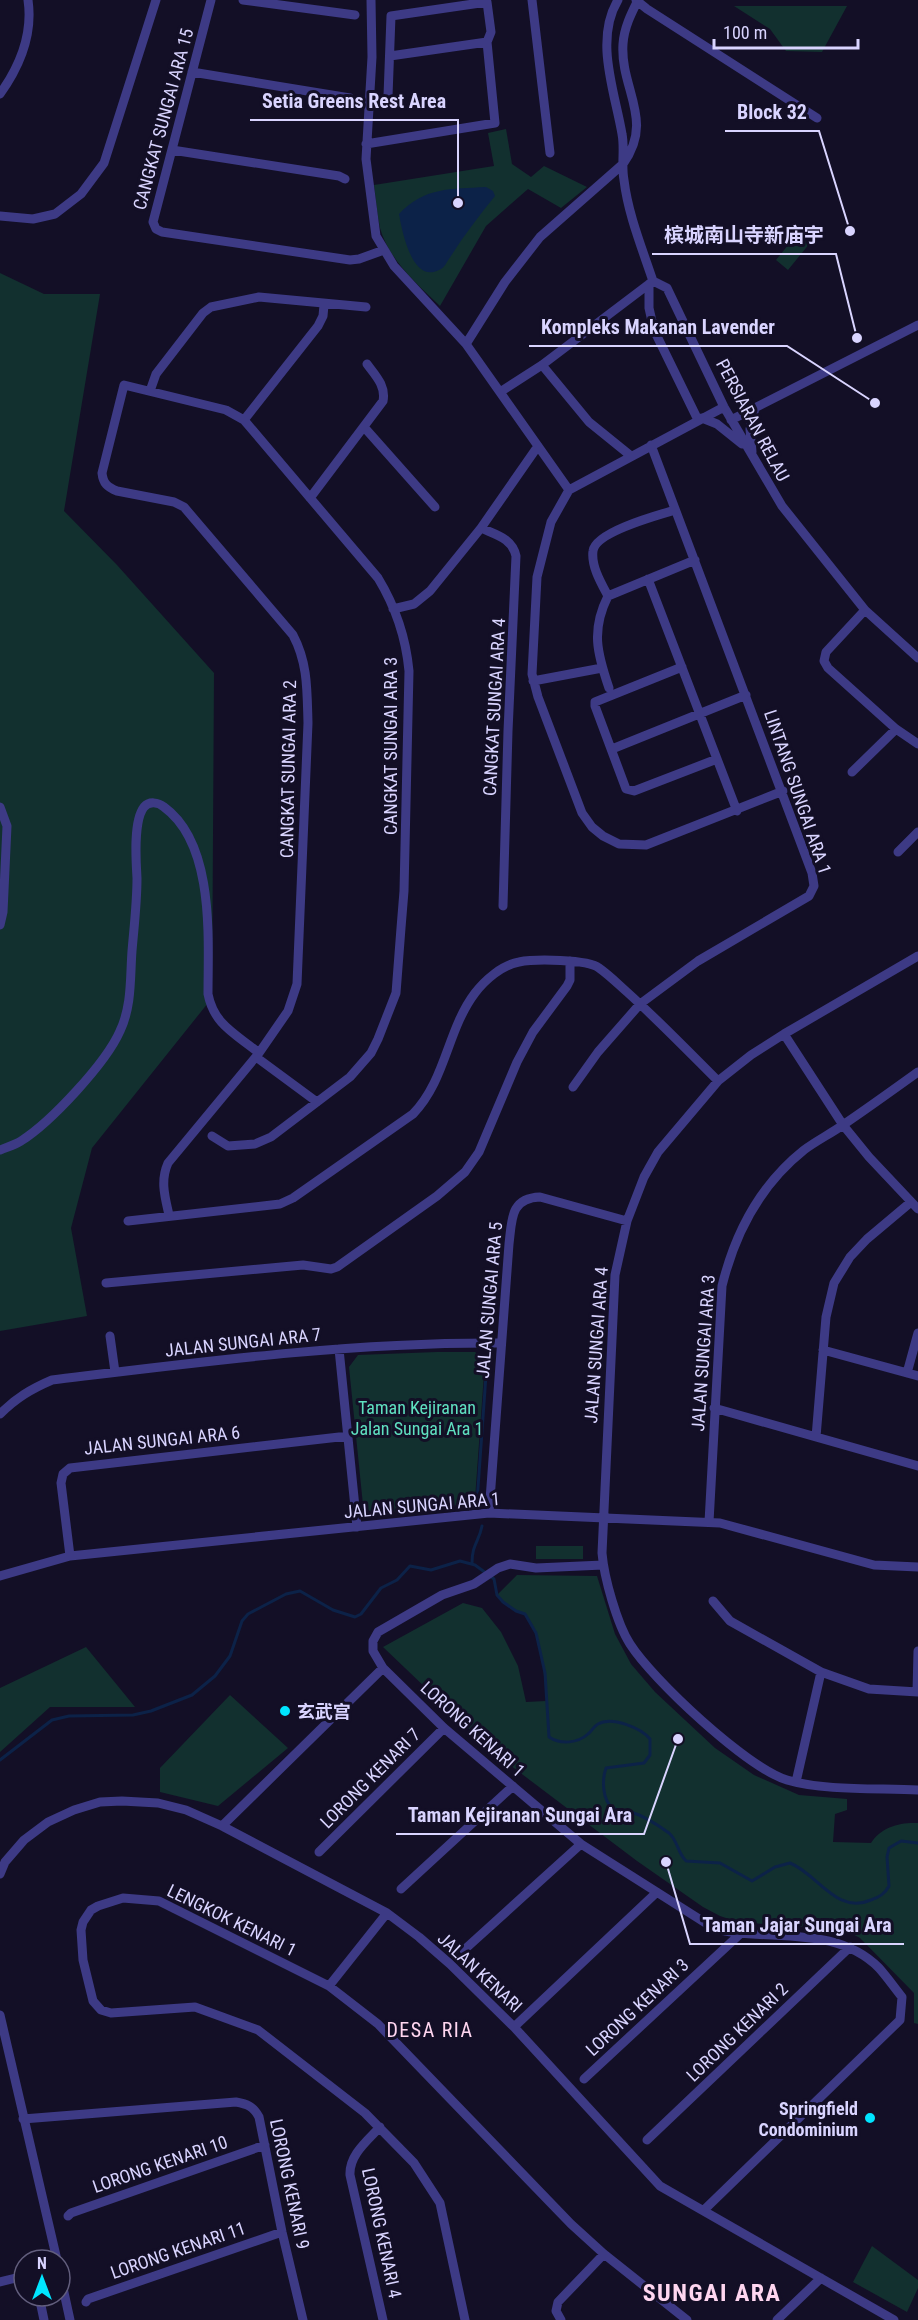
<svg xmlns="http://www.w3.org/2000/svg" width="918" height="2320" viewBox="0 0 918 2320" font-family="'Roboto Condensed','Noto Sans SC',sans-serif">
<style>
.green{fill:#12302f}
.water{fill:#0c2248}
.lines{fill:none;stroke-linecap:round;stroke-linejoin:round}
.stream{stroke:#0c2248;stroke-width:3}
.minor{stroke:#3d3a85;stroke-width:9}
.poi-dot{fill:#00e5ff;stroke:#130f26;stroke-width:2}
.labels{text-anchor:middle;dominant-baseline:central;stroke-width:6;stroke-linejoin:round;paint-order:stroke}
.street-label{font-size:18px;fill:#d9d4ff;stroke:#130f26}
.park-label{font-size:18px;fill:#5fe0c0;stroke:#130f26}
.poi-label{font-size:18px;font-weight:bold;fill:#d9d4ff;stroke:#130f26;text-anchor:start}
.neighbourhood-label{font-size:20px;letter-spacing:1.5px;fill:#ffd6f0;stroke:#130f26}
.district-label{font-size:24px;font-weight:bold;letter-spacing:1.5px;fill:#ffd6f0;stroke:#130f26}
.leader{fill:none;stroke:#d9d4ff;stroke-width:2}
.callout-dot{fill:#d9d4ff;stroke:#130f26;stroke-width:2}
.callout-label{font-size:20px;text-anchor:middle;font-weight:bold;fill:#d9d4ff;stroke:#130f26;stroke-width:6;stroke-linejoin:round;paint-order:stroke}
</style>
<rect width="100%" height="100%" fill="#130f26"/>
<path class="green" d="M734 6H847L822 52 786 51 770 29Z
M506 129 512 164 531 177 544 166 587 187 561 208 528 189 486 226 440 306C417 284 389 260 380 228 377 214 376 199 374 185L494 166 488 133Z
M797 234 810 243 788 270 776 260Z
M0 273 44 294H100L64 511 117 565 214 673 212 998 92 1148 71 1228 87 1316 0 1331Z
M437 1352H475L485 1360 475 1499 470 1504 373 1514 363 1505 349 1367 358 1355Z
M536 1546H583V1559H536Z
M517 1575 597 1576 615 1634 631 1664 655 1692 715 1748 754 1775 799 1795 847 1799V1810L835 1814 833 1842 871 1843C881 1827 900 1822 918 1823V2024L914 2023V1993L860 1938 845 1930 738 1922 720 1916 703 1907 637 1861 494 1753 383 1647 463 1603 482 1608 501 1632 518 1666 526 1702 546 1701C545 1681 541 1626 524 1614 521 1612 518 1612 515 1611 507 1607 502 1602 497 1595Z
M86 1647 135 1707H50L0 1752V1688Z
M230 1695 288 1748 218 1806 160 1792V1768Z
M872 2246 918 2280V2288L907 2312 853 2282Z"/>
<path class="water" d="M486 187 493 191 495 196C479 216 464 235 451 256 447 261 445 268 439 270 412 284 402 231 399 214 424 187 451 189 486 187Z"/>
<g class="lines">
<path class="stream" d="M477 1502 487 1361
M472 1563C472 1544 479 1542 482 1526
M0 1760 52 1720 69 1716 133 1715 151 1711 192 1695 215 1676 230 1656 242 1621 248 1614 286 1594 300 1591 333 1610 355 1617 361 1614 381 1588 397 1580 410 1566 431 1570 460 1561 475 1565 494 1579 497 1595 503 1602 516 1611 525 1614 536 1633 545 1673 549 1737C561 1745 578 1743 588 1734 592 1731 594 1726 598 1724 612 1716 641 1728 650 1739V1755L644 1763 606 1768C602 1779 602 1801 613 1808 619 1811 625 1810 631 1812 644 1816 658 1825 669 1833 678 1841 677 1852 686 1861L720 1863 752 1881 775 1867 790 1863C818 1874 836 1915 871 1900 879 1897 885 1894 889 1886L887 1857 889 1848 901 1841 918 1843"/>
<path class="minor" d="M211 0 153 222 156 229 162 232 350 260 359 259 384 250
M243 0 355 15
M371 0 372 57 366 159 376 236 394 266 466 344 569 490
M532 0 550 153
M618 0C594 40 615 92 622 134 625 149 621 164 624 180 628 214 642 248 653 281L667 288 724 407 782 506 865 610 918 658
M636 0 647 9 817 118
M390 56 487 42
M192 72 350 98
M0 94C20 66 33 34 28 0
M366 144 495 123 487 42 491 32 487 2 391 16 388 96
M172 150 339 176 345 179
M0 216 33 219 55 214 81 194 104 163 156 0
M649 284V308L654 330 698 420
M466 344 505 282 540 237 623 164C655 120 620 89 623 44 624 28 631 14 638 0
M542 365 589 422 631 456
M150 391 156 374 203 313 211 307 259 297 366 307
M500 392 542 365 653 281
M724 407 569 490 551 522 537 577 532 674 538 697 582 813 592 827 603 836 619 844 646 845 783 791
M702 418 717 424 742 444
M244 420 318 326 323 316 324 305
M731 420 918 325
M364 427 435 507
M752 452 750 429 755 408
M310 498 383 401C386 386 376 376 367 364
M481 528C496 535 512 538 516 556L508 731 503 906
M648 579 737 811
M608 596C601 583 591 566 593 551 595 532 658 515 675 510
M393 609 414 604 430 591 481 528 538 446
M865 610 826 652 824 661 828 668 896 729 918 744
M682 667 595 702V706L626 789 634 791 717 759
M533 681 602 668
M609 688C597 653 591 630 608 596L695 560
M612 749 746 695
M852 772 896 729
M0 807 7 826 3 912 0 925
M898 852 918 832
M918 956 784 1034 751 1055 718 1081 658 1152 644 1177 627 1221 615 1275 602 1553C604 1577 617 1624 630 1644 653 1680 746 1767 787 1780 824 1791 878 1788 918 1790
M784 1034 843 1125 869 1157 918 1209
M256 1057 317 1102
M573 1087 598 1052 640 1004 698 961 809 896 814 886 812 873 651 445
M0 1150C7 1147 15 1145 21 1141 51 1122 106 1063 120 1031 132 1006 130 978 132 951 134 927 137 903 137 878 136 861 133 821 144 807 149 801 158 802 164 807 215 844 208 939 208 994 214 1025 236 1034 259 1053
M169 1215C165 1197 160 1181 168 1163L259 1053 288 1011 297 984 308 723C307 691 308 663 293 635L184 507 174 502 117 491C107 487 103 483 102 473L124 385 226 410 244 420 378 578C395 606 406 639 409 671L404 891 401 928 396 993 378 1039 371 1053 350 1077 271 1137 255 1144 228 1146 212 1136
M128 1221 280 1204 293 1198 413 1114C446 1080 447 1030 475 993 485 980 502 965 519 962 534 959 588 959 599 968 609 975 618 984 627 992 658 1020 688 1051 718 1081
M106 1283 303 1265 331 1269 337 1267 437 1196 465 1172 479 1152 517 1062 533 1032 567 986 570 980V961
M110 1336 115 1372
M339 1349 357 1527
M823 1350 918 1376
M907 1373 918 1333
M714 1408 918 1466
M0 1414C16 1398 31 1389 52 1380 200 1362 351 1342 501 1343
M816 1437 826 1317 834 1283 850 1257 867 1239 911 1202
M489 1513 509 1244C512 1220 510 1198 540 1197L627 1221
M709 1522 722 1286C735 1233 760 1185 804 1150 816 1141 830 1134 843 1125 868 1108 893 1090 918 1072
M70 1556 61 1483 63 1474 70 1468 348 1436
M603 1565 536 1568 510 1564 498 1568 474 1584 442 1595 378 1632 373 1641V1651L383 1668 444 1728 581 1844 715 1929C770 1942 835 1924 879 1968 887 1977 894 1987 902 1997L900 2020 704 2210
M0 1576 70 1556 489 1513 720 1523 874 1565 918 1567
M713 1601 730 1621 821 1672 869 1689 918 1692
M917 1692 918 1651
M796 1782 821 1672
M222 1826 383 1668
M319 1852 444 1728
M0 1874 5 1862 24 1840 48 1822 74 1810 100 1802 122 1801 158 1803 186 1810 222 1826 387 1913 419 1937 450 1964 514 2027 660 2186 894 2320
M401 1889 513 1786
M464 1950 581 1844
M329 1986 387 1913
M0 2015 57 2260
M514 2027 657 1892
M584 2079 739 1935
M23 2119 236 2102C247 2104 253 2106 259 2117L282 2232 303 2320
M380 2127C367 2141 349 2155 350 2175L383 2320
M647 2140 850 1947
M68 2216 71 2213 265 2145
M60 2274 70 2320
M0 2282 24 2276
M39 2296 44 2320
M86 2302 88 2299 282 2232
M465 2320 440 2203 414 2163 365 2113 258 2030 195 2007 111 2013 101 2010 93 2001 83 1960 81 1930 83 1922 91 1910 98 1906 123 1898 159 1901 329 1986 378 2024 571 2224 604 2254 687 2320
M561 2320 556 2311 558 2302 604 2254
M777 2320 821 2278"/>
</g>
<g class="poi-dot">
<circle cx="285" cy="1711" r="6"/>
<circle cx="870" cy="2118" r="6"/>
</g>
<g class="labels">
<g class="street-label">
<text transform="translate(163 119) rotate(-75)">CANGKAT SUNGAI ARA 15</text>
<text transform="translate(753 420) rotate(62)">PERSIARAN RELAU</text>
<text transform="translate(494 707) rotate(-87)">CANGKAT SUNGAI ARA 4</text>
<text transform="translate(390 746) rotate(-90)">CANGKAT SUNGAI ARA 3</text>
<text transform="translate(288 769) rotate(-89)">CANGKAT SUNGAI ARA 2</text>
<text transform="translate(798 792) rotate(71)">LINTANG SUNGAI ARA 1</text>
<text transform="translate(489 1300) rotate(-85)">JALAN SUNGAI ARA 5</text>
<text transform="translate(243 1342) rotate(-6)">JALAN SUNGAI ARA 7</text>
<text transform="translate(596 1345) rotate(-86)">JALAN SUNGAI ARA 4</text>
<text transform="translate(703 1353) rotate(-86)">JALAN SUNGAI ARA 3</text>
<text transform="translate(162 1440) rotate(-6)">JALAN SUNGAI ARA 6</text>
<text transform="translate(422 1505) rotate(-5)">JALAN SUNGAI ARA 1</text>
<text transform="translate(473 1729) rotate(42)">LORONG KENARI 1</text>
<text transform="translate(370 1778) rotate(-45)">LORONG KENARI 7</text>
<text transform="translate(232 1920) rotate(26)">LENGKOK KENARI 1</text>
<text transform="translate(480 1972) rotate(43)">JALAN KENARI</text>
<text transform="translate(637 2007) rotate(-43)">LORONG KENARI 3</text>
<text transform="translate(737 2032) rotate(-44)">LORONG KENARI 2</text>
<text transform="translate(160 2164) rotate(-19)">LORONG KENARI 10</text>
<text transform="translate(290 2184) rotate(78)">LORONG KENARI 9</text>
<text transform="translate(382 2233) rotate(78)">LORONG KENARI 4</text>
<text transform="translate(178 2250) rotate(-19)">LORONG KENARI 11</text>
</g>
<g class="park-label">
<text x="417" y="1407">Taman Kejiranan<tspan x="417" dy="21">Jalan Sungai Ara 1</tspan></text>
</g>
<g class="poi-label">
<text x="297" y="1711">玄武宫</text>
<text x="858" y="2108" text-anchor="end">Springfield<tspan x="858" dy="21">Condominium</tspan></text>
</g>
<g class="neighbourhood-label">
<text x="430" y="2030">DESA RIA</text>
</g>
<g class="district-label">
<text x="712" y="2293">SUNGAI ARA</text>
</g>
</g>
<path class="leader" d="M458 203L458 120H250M850 231L819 131H725M857 338L836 254H652M875 403L787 346H529M678 1739L644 1834H396M666 1862L690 1944H904"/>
<g class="callout-dot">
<circle cx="458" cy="203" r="6"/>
<circle cx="850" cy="231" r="6"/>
<circle cx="857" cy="338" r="6"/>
<circle cx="875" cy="403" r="6"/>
<circle cx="678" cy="1739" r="6"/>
<circle cx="666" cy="1862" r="6"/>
</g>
<g class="callout-label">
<text x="354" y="108">Setia Greens Rest Area</text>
<text x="772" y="119">Block 32</text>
<text x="744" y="242">槟城南山寺新庙宇</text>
<text x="658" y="334">Kompleks Makanan Lavender</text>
<text x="520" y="1822">Taman Kejiranan Sungai Ara</text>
<text x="797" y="1932">Taman Jajar Sungai Ara</text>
</g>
<g transform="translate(42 2278)"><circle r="28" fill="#130f26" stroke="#625e7d" stroke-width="1.5"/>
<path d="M0-4.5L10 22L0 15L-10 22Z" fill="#00e5ff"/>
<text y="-9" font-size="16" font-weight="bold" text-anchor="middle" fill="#d9d4ff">N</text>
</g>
<path d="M714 39v9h144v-9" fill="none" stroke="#d9d4ff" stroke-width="3"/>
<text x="723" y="39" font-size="18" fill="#d9d4ff" stroke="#130f26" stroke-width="4.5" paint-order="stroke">100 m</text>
</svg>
